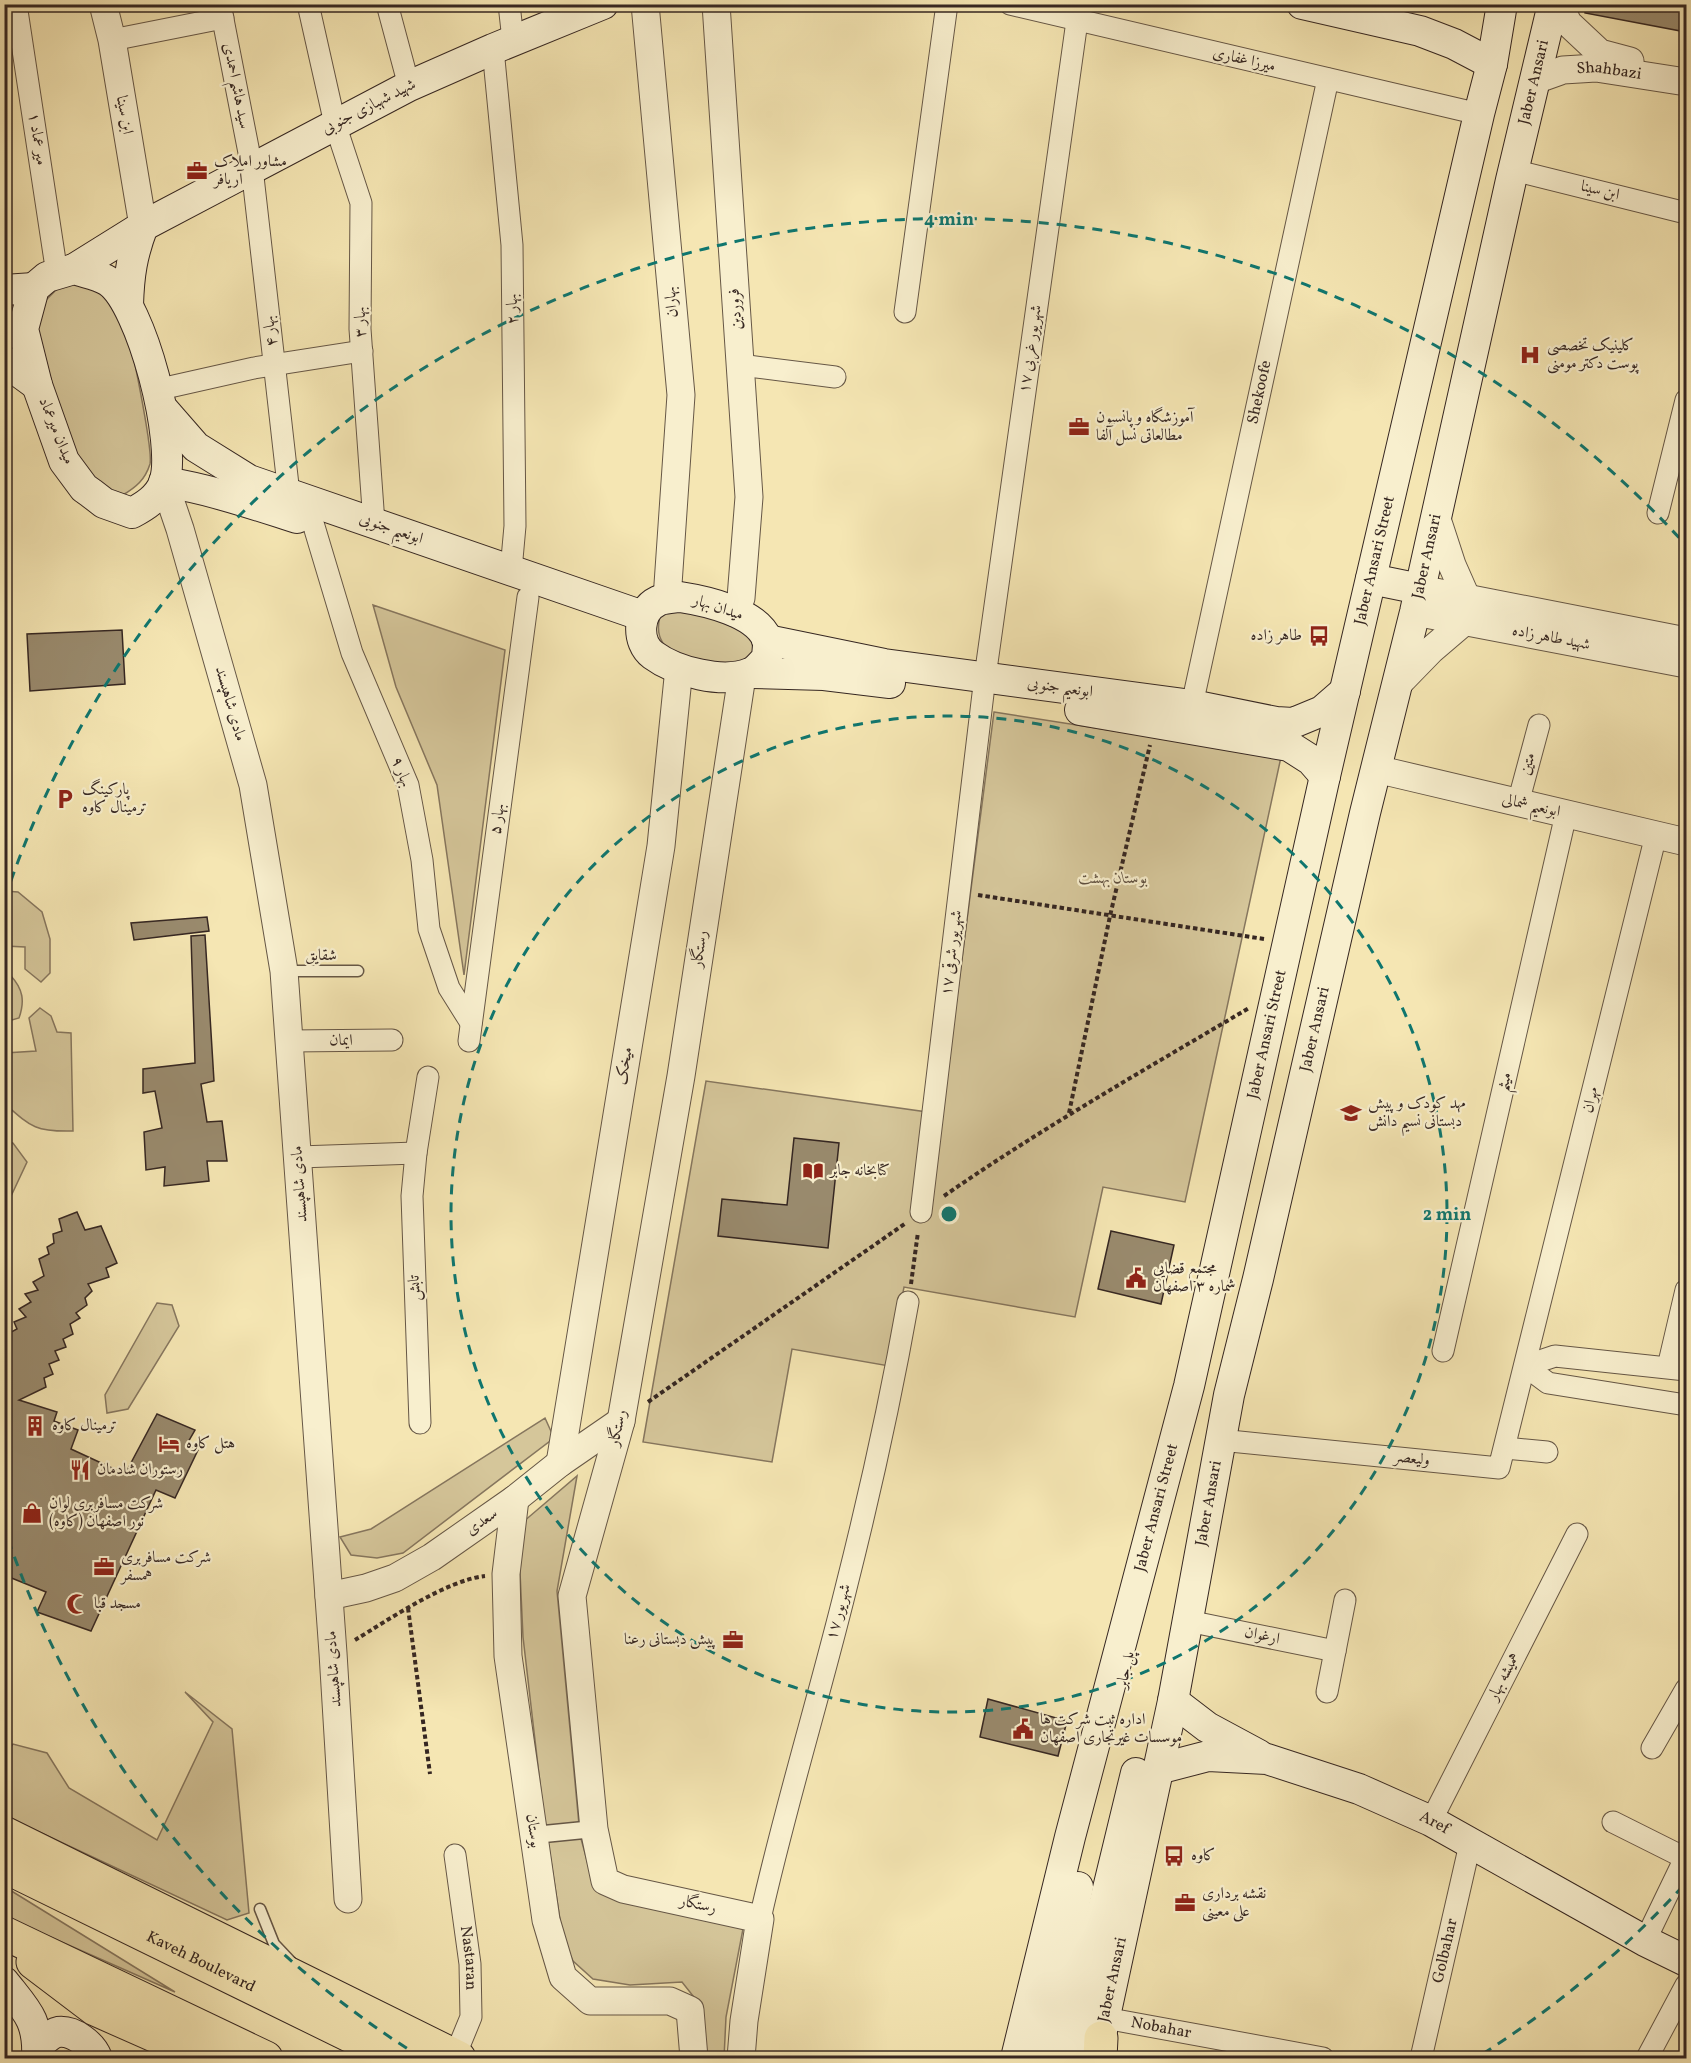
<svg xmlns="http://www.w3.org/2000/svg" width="1691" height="2063" viewBox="0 0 1691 2063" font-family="Vollkorn,Amiri,serif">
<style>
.green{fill:#d5c69a;stroke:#86765e;stroke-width:1.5}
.building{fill:#998a6d;stroke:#362722;stroke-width:1.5}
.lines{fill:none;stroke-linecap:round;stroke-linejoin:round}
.service-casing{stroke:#665746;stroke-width:13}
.pedestrian-casing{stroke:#665746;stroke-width:19}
.minor-casing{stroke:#665746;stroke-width:23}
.tertiary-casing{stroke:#665746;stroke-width:29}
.secondary-casing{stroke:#362722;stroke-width:32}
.primary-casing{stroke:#362722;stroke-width:35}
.path{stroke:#362722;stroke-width:4;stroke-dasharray:4.5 3;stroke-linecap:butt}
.service{stroke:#f8efce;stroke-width:10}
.pedestrian{stroke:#f8efce;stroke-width:16}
.minor{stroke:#f8efce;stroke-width:21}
.tertiary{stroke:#f8efce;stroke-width:27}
.secondary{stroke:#f8efce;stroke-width:30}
.primary{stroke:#f5e6b3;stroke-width:33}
.ring{fill:none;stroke:#0f766e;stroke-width:3;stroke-dasharray:10 8}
.labels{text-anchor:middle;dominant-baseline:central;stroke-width:4.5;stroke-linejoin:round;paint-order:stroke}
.street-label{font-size:16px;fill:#362722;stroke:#f8efce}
.poi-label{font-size:16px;fill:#362722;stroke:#f8efce;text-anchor:start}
.park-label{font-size:16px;font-style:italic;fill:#5e4f40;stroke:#f8efce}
.centre{fill:#0f766e;stroke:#f8efce;stroke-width:3}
.ring-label{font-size:18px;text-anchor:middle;font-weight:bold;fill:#0f766e;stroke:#f8efce;stroke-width:4.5;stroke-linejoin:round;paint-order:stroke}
</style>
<rect width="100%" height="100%" fill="#f5e6b3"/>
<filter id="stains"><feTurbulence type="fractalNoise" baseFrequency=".00333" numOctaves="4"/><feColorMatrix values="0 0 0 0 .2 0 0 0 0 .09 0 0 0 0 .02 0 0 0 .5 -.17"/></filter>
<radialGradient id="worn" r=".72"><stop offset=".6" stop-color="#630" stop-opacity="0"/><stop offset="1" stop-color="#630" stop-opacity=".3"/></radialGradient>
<path class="green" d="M86 283C101 294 115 304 124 323 131 337 153 451 150 464 145 480 136 487 123 495L101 488 80 469 36 338 40 306 60 286Z
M674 604 742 622 756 643 753 657 744 666C710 662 642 664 662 610Z
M373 605 505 650 464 975 437 785 396 687Z
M994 712 1281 757 1185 1202 1103 1187 1075 1317 904 1287 889 1366 792 1349 772 1462 643 1442 706 1081 927 1112 929 1212Z
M5 891 18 892 42 912 50 939V973L41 982 25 969V947L5 946Z
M11 976C23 989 25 1001 19 1018L12 1020 4 1012 5 977Z
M40 1008 51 1016 57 1032 71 1033 73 1131C36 1132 31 1127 5 1104V1053L36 1051 29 1018Z
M5 1140 13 1143 27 1162 5 1209Z
M157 1303 172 1305 179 1326 128 1409 107 1413 105 1395Z
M545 1418 554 1438 403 1553 377 1558 351 1555 340 1537 371 1529Z
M577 1476 557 1591 580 1835 594 1886 743 1929 726 2017 724 2058H704L701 2006 682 1982 630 1985 593 1979 573 1961 563 1939 543 1809 523 1637 520 1572 523 1522Z
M185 1692 232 1729 249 1913 227 1920 5 1816 4 1756 13 1744 47 1753 69 1788 157 1840 213 1722Z
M5 1887 175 1992 5 1917Z"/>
<path class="building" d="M1586 4H1686V32L1585 13Z
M122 630 125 684 30 691 27 634Z
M207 917 209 931 134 940 131 923Z
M205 935 214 1081 201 1084 207 1122 222 1121 227 1161H207L209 1181 164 1186 165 1167 146 1170 144 1132 162 1128 155 1091 143 1093V1069L195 1063 191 936Z
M794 1138 839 1143 828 1248 718 1236 722 1199 787 1205Z
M77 1212 85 1230 101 1226 117 1263 106 1268 109 1277 88 1284 92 1291 85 1298 87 1305 76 1313 80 1318 70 1324 73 1334 63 1339 66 1347 55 1351 59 1360 49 1364 53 1374 44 1378 46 1387 19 1400 57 1412 54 1421 78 1430 71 1449 125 1474 157 1414 195 1430 187 1444 198 1450 175 1498 156 1490 91 1631 37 1612 46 1592 4 1575V1336L17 1329 14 1322 26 1317 19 1309 31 1302 25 1294 38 1290 33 1282 44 1276 39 1259 49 1254 47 1247 54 1243 53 1234 62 1231 59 1219Z
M1111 1231 1174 1245 1161 1304 1098 1289Z
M988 1699 1067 1721 1058 1756 980 1737Z"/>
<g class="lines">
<g class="service-casing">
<path id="service" d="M285 971H358
M260 1909 274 1944 291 1962"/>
</g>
<g class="pedestrian-casing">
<path id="pedestrian" d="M534 1835 594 1829"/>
</g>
<g class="minor-casing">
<g id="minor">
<path d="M16 4 57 274"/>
<path d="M220 4 252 168 289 494"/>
<path d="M308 4 335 124 361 203 360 329 374 523"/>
<path d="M387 4 409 86"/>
<path d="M509 4 513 40"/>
<path d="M1010 4 1479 114"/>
<path d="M112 40 223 18"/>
<path d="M493 49 512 245 515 526 511 570"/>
<path d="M1513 170 1686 213"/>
<path d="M905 312 947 4"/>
<path d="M740 365 835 377"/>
<path d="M156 390 254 368 362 351"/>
<path d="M1658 513 1686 400"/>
<path d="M313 523 352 653 408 785 422 860 429 929 449 988 471 1023"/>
<path id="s1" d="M1192 705 1328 79"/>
<path d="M1518 803 1539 725"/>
<path d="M290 1041 392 1040"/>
<path d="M469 1041 528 597"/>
<path d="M299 1157 416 1153"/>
<path d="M921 1212 985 677 1077 21"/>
<path d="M1443 1351 1566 814"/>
<path d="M1525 1366 1548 1383 1686 1405"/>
<path d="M1525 1366 1555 1356 1686 1370"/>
<path d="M1668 1367 1686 1290"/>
<path d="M420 1423 412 1196 416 1153 428 1077"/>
<path d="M1220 1440 1499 1468 1656 835"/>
<path d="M1505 1448 1547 1452"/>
<path d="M1188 1621 1335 1651"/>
<path d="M1327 1692 1345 1600"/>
<path d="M1652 1748 1686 1689"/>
<path d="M1431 1821 1577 1534"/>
<path d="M1613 1822 1685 1858"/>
<path id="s2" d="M455 1855 470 1964 471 2017 455 2056"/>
<path d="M760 1919C785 1807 819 1698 846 1588 870 1493 891 1398 908 1302"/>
<path d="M1645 1941 1686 1856"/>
<path id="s3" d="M1105 2018 1323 2058"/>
<path id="s4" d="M1421 2058 1470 1844"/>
<path d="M1647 2058 1686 1985"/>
</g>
</g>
<g class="tertiary-casing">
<g id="tertiary">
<path d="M103 4 112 40 143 226"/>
<path d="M645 4 681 395 667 599"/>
<path d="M716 4 749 497 741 598 735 613"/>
<path d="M1559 4 1568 23 1600 53 1630 61"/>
<path id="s5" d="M1535 80 1563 70 1596 68 1686 82"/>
<path d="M164 482 180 529 253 785 284 971 333 1653 348 1899"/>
<path d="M1436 516 1452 565 1467 599"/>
<path d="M1420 589 1686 641"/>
<path d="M1415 612 1686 664"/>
<path d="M1396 686 1431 650 1465 621"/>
<path d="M1376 769 1686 842"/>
<path d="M560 1463 661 846 679 668"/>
<path d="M515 1499 506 1574 508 1656 546 1920 563 1977 590 2001H670L690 2010 694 2058"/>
<path d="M329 1596 366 1588 395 1578 432 1557 515 1499 560 1463 621 1421"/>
<path d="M741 2058 744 2021 760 1919 623 1889 605 1881 594 1829 572 1596 621 1421 681 1076 742 676"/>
</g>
</g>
<g class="secondary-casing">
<g id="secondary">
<path d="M1302 4 1420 31 1454 44 1492 64"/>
<path d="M74 269C85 273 98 275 108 281 142 303 178 446 164 483 158 498 145 506 132 513L104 503 91 493 84 488 64 461 37 385 23 329 34 288 47 277Z"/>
<path d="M74 269 143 226 409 86 493 49 603 4"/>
<path d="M4 290 34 288"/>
<path d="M128 305C129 274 132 255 143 226"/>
<path d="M4 361 37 385"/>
<path d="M162 408 196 447 249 480 643 616"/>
<path d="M164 482C210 489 253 504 297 518"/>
<path d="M1371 579 1420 589"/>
<path d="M680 597C706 601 756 612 767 639 769 644 767 653 767 658 762 663 756 671 750 673 723 684 676 672 653 655 636 642 637 611 658 601 664 598 673 598 680 597Z"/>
<path d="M767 640 884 664 1192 705 1276 722 1293 723 1322 711 1345 691"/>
<path d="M752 673 824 675 890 683"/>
<path d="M1080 710 1289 746 1311 760 1325 776"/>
<path d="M1173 1701 1207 1727 1259 1755"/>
<path id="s6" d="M1158 1769 1208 1756 1267 1759 1359 1789 1431 1821 1645 1941 1686 1961"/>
<path d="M4 1982C26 2010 39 2020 37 2058"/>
<path d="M38 2045C43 2041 52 2033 58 2032 74 2030 92 2045 97 2058"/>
<path id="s7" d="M1016 2058 1070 1837 1189 1386 1325 776 1479 114 1492 64 1502 4"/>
<path d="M1040 2058 1078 1887"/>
<path d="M1067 2058 1136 1773"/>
<path id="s8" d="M1096 2058 1173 1701 1229 1395 1258 1279 1365 813 1415 612 1511 180 1553 4"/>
</g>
</g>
<g class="primary-casing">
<g id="primary">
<path d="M4 1833 459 2058"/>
<path id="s9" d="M4 1866 396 2058"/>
<path d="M4 1933 266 2058"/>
<path d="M33 1962 95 2009 206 2058"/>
<path d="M1100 2058 1101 2038"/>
</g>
</g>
<path class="path" d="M978 895 1264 939
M1069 1113 1110 916 1150 745
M944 1196C1042 1128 1146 1069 1249 1008
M911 1284 918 1232
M648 1402 906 1223
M408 1608 430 1774
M355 1640C388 1620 447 1580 485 1576"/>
<use href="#service" class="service"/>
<use href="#pedestrian" class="pedestrian"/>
<use href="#minor" class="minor"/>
<use href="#tertiary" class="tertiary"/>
<use href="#secondary" class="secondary"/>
<use href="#primary" class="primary"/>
</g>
<g class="ring">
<circle cx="949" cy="1214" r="498"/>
<path d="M1683 1886A995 995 0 0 1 1476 2058M422 2058A995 995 0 0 1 5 1530M5 898A995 995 0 0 1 1683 542"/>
</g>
<defs>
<g id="office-bare" transform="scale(1.62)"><path d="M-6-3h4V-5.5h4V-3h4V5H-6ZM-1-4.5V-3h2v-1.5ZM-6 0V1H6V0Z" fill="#8f2418" stroke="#f8efce" stroke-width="2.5" paint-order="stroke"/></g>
<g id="hospital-bare" transform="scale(1.62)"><path d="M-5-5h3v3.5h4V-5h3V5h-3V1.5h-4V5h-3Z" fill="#8f2418" stroke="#f8efce" stroke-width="2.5" paint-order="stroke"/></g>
<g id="bus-bare" transform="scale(1.62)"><path d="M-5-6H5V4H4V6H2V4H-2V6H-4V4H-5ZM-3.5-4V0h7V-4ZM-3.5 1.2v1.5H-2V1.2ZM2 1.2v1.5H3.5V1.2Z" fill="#8f2418" stroke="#f8efce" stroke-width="2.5" paint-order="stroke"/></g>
<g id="parking-bare" transform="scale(1.62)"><path d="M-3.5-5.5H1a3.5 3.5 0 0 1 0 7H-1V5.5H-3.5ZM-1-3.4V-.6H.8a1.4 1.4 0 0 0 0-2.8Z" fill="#8f2418" stroke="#f8efce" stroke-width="2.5" paint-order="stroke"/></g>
<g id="school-bare" transform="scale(1.62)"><path d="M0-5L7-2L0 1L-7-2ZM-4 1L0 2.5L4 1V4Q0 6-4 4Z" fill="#8f2418" stroke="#f8efce" stroke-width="2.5" paint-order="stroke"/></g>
<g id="library-bare" transform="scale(1.62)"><path d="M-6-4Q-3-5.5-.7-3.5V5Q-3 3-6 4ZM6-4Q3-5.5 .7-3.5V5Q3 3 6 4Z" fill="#8f2418" stroke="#f8efce" stroke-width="2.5" paint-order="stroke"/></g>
<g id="civic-bare" transform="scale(1.62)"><path d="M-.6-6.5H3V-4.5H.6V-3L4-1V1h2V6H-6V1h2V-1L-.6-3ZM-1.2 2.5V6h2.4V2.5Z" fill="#8f2418" stroke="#f8efce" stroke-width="2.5" paint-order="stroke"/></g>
<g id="building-bare" transform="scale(1.62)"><path d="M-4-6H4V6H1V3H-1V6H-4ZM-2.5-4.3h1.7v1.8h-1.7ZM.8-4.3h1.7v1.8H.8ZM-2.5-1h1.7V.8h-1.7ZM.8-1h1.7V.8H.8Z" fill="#8f2418" stroke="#f8efce" stroke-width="2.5" paint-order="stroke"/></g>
<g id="hotel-bare" transform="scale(1.62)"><path d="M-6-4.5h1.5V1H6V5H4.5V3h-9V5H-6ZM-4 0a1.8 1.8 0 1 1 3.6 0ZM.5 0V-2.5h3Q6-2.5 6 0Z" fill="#8f2418" stroke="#f8efce" stroke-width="2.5" paint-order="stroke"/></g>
<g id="restaurant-bare" transform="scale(1.62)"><path d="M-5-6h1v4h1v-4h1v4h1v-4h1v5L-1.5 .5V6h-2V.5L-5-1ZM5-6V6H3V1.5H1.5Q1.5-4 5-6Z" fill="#8f2418" stroke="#f8efce" stroke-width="2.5" paint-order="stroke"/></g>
<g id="shop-bare" transform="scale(1.62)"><path d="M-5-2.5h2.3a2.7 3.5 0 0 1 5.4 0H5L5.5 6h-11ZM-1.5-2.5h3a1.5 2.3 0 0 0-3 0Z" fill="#8f2418" stroke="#f8efce" stroke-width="2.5" paint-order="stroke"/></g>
<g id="mosque-bare" transform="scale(1.62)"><path d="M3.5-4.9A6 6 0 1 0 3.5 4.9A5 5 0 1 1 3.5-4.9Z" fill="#8f2418" stroke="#f8efce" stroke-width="2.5" paint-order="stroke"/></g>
</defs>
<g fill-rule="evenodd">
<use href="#office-bare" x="197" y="171"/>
<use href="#hospital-bare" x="1530" y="355"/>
<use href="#office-bare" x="1079" y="427"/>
<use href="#bus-bare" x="1319" y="636"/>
<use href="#parking-bare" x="65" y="799"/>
<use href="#school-bare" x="1351" y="1113"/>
<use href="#library-bare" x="813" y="1171"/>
<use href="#civic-bare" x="1136" y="1278"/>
<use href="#building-bare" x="35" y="1426"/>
<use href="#hotel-bare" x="169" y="1444"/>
<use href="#restaurant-bare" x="80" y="1470"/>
<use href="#shop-bare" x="32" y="1513"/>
<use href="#office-bare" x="104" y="1567"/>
<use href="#mosque-bare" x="77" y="1604"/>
<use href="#office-bare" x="733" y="1640"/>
<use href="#civic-bare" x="1023" y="1729"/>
<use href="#bus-bare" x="1174" y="1856"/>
<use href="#office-bare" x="1185" y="1903"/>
</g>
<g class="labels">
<g class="street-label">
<text transform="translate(1244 60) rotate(13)">میرزا غفاری</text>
<text stroke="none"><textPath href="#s5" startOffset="76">Shahbazi</textPath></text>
<text stroke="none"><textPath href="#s8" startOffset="2024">Jaber Ansari</textPath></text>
<text transform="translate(236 86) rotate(79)">سید هاشم احمدی</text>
<text transform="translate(369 107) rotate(-27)">شهید شهبازی جنوبی</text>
<text transform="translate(124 115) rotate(80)">ابن سینا</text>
<text transform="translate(37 139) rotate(81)">میر عماد ۱</text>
<text transform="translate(1600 191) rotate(14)">ابن سینا</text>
<text transform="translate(672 302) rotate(-95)">بهاران</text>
<text transform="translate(513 309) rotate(-91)">بهار ۲</text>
<text transform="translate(736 309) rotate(-94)">فروردین</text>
<text transform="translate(361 322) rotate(-91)">بهار ۳</text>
<text transform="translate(271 331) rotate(-97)">بهار ۴</text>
<text transform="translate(1031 349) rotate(-82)">۱۷ شهریور غربی</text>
<text stroke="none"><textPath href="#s1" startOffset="320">Shekoofe</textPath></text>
<text transform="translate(56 431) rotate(68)">میدان میرعماد</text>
<text transform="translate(391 529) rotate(19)">ابونعیم جنوبی</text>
<text stroke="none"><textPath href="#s8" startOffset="1538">Jaber Ansari</textPath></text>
<text stroke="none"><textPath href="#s7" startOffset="1540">Jaber Ansari Street</textPath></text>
<text transform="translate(718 608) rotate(18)">میدان بهار</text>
<text transform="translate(1551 638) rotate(11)">شهید طاهر زاده</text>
<text transform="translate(1060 688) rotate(8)">ابونعیم جنوبی</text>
<text transform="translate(230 704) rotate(74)">مادی شاهپسند</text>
<text transform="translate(1528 764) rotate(-75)">متین</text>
<text transform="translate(401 772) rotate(69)">بهار ۹</text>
<text transform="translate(1531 806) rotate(13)">ابونعیم شمالی</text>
<text transform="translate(498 819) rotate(-82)">بهار ۵</text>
<text transform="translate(700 949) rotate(-81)">رستگار</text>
<text transform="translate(952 953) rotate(-83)">۱۷ شهریور شرقی</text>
<text x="321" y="956">شقایق</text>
<text stroke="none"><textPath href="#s8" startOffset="1052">Jaber Ansari</textPath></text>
<text stroke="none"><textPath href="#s7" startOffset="1054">Jaber Ansari Street</textPath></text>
<text x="341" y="1041">ایمان</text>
<text transform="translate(625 1066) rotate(-81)">میخک</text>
<text transform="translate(1505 1082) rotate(-77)">میثم</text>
<text transform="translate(1591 1100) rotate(-76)">مهران</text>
<text transform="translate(300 1184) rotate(-94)">مادی شاهپسند</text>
<text transform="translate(415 1288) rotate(-92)">تابش</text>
<text transform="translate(618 1428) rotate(-77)">رستگار</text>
<text transform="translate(1412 1459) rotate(6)">ولیعصر</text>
<text stroke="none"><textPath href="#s8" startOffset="566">Jaber Ansari</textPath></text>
<text stroke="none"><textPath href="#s7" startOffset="568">Jaber Ansari Street</textPath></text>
<text transform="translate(482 1522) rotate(-35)">سعدی</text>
<text transform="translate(839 1612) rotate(-75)">۱۷ شهریور</text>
<text transform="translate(1262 1636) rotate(12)">ارغوان</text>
<text transform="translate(334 1669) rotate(-94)">مادی شاهپسند</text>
<text transform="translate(1126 1670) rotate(-78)">پل جابر</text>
<text transform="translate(1504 1677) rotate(-63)">همیشه بهار</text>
<text stroke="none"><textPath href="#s6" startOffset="290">Aref</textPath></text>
<text transform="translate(533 1831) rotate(82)">بوستان</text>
<text transform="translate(698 1905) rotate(12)">رستگار</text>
<text stroke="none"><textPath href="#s4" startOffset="110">Golbahar</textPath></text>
<text stroke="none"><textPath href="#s2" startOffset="104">Nastaran</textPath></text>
<text stroke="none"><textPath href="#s9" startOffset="219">Kaveh Boulevard</textPath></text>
<text stroke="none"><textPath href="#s8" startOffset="80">Jaber Ansari</textPath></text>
<text stroke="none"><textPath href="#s3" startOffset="57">Nobahar</textPath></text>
</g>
<g class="poi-label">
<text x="214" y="162">مشاور املاک<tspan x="214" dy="18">آریافر</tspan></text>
<text x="1547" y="346">کلینیک تخصصی<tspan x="1547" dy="18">پوست دکتر مومنی</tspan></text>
<text x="1096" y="418">آموزشگاه و پانسیون<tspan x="1096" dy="18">مطالعاتی نسل آلفا</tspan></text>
<text x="1302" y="636" text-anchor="end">طاهر زاده</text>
<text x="82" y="790">پارکینگ<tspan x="82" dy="18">ترمینال کاوه</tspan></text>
<text x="1368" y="1104">مهد کودک و پیش<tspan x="1368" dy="18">دبستانی نسیم دانش</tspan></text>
<text x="830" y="1171">کتابخانه جابر</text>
<text x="1153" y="1269">مجتمع قضایی<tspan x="1153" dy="18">شماره ۳ اصفهان</tspan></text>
<text x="52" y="1426">ترمینال کاوه</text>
<text x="186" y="1444">هتل کاوه</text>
<text x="97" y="1470">رستوران شادمان</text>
<text x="49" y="1504">شرکت مسافربری لوان<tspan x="49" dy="18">نور اصفهان (کاوه)</tspan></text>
<text x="121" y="1558">شرکت مسافربری<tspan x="121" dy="18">همسفر</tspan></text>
<text x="94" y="1604">مسجد قبا</text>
<text x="716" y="1640" text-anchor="end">پیش دبستانی رعنا</text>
<text x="1040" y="1720">اداره ثبت شرکت ها<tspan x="1040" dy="18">موسسات غیرتجاری اصفهان</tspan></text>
<text x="1191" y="1856">کاوه</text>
<text x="1202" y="1894">نقشه برداری<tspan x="1202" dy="18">علی معینی</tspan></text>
</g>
<g class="park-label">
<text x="1113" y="879">بوستان بهشت</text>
</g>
</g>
<circle cx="949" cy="1214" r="9" class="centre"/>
<g class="ring-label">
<text x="949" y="225">4 min</text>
<text x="1447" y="1220">2 min</text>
</g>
<rect width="1691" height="2063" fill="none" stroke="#f5e6b3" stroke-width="24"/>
<rect x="6" y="6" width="1679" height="2051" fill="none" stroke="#362722" stroke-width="3"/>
<rect x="12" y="12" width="1667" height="2039" fill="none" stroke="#362722" stroke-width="1.5"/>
<rect width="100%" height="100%" filter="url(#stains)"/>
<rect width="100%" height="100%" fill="url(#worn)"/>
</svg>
